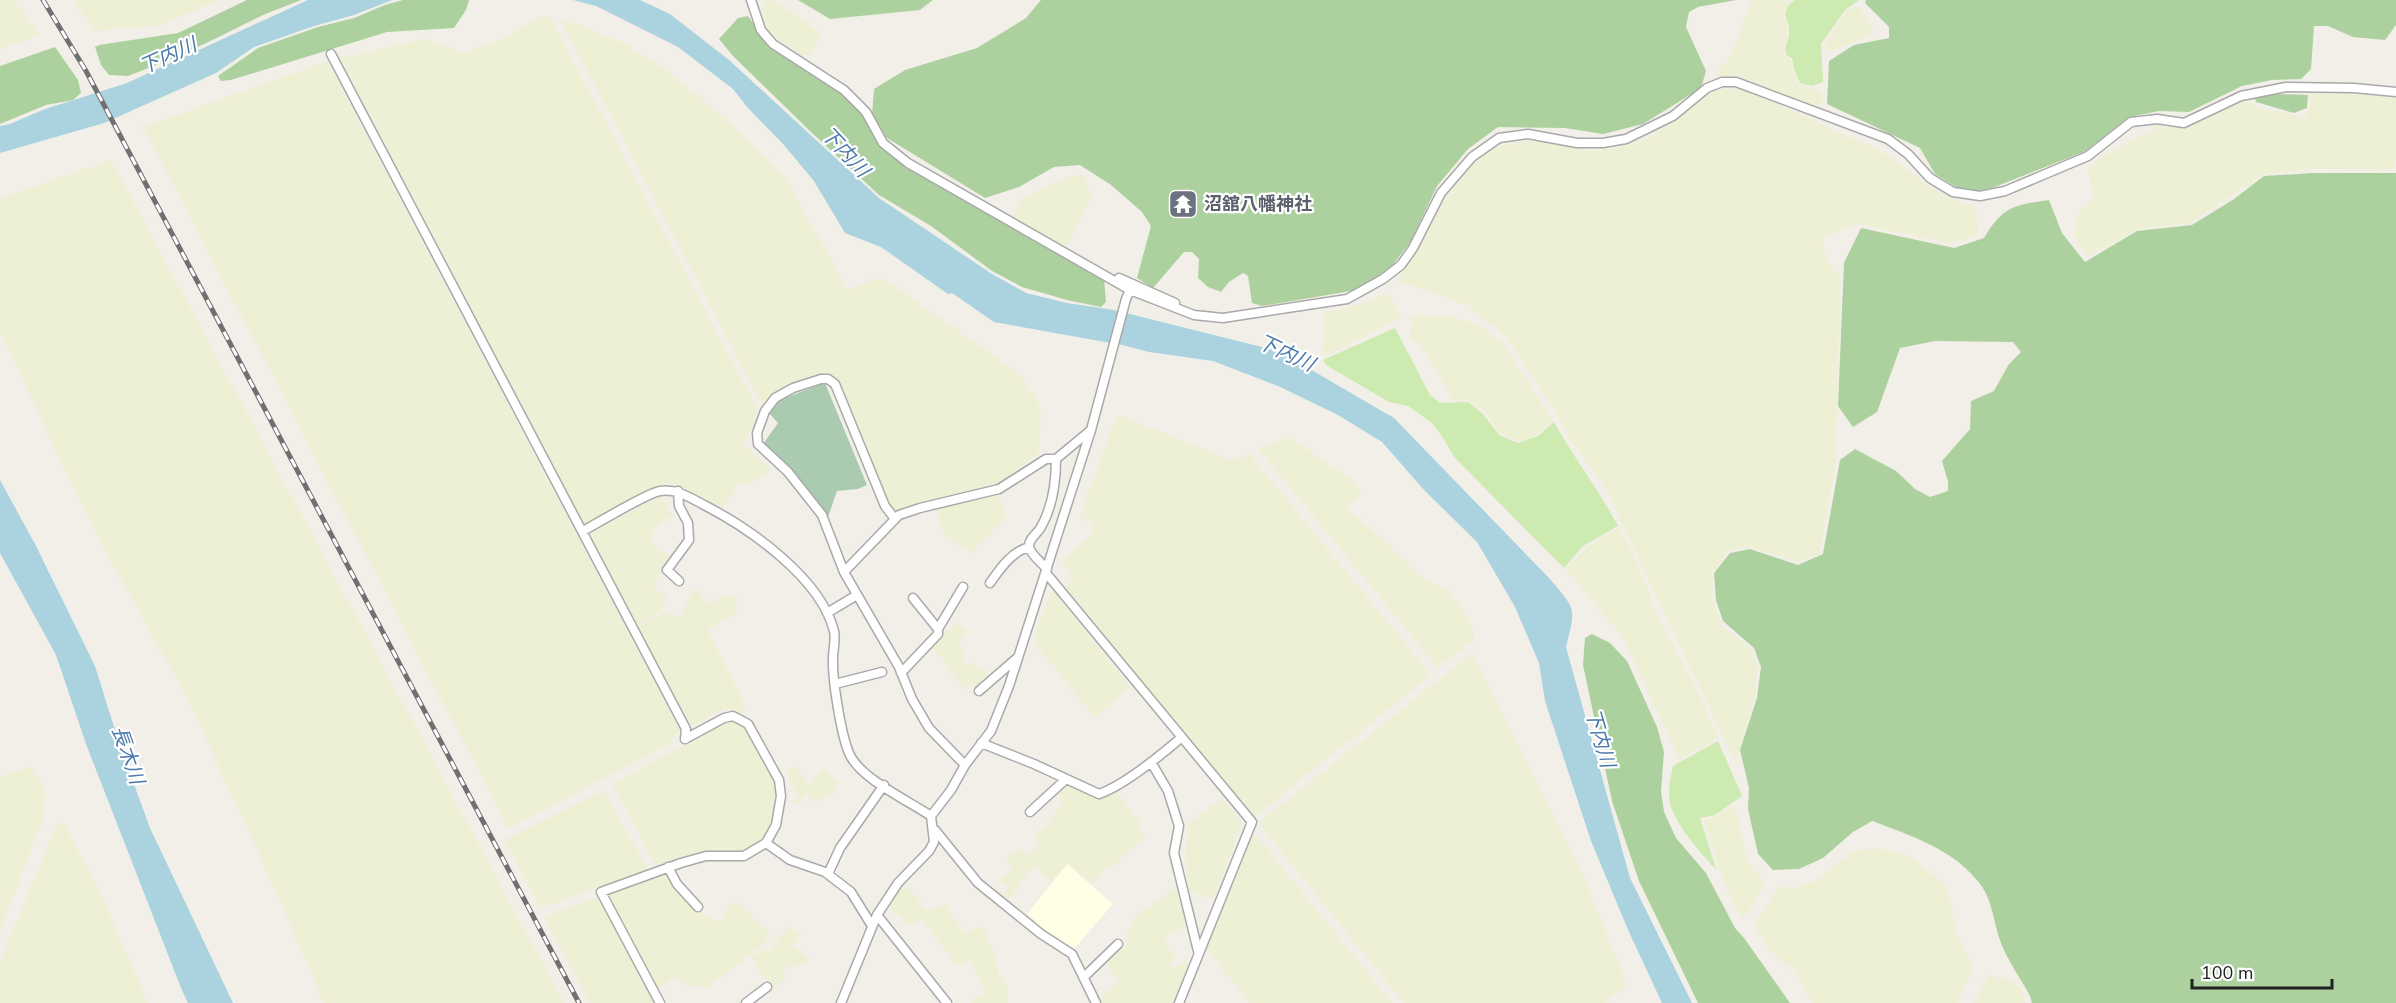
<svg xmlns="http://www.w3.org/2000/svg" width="2396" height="1003" viewBox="0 0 2396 1003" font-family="'Nunito Sans','Noto Sans JP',sans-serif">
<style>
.education{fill:#ffffe5}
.farmland{fill:#eef0d5}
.grass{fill:#cdebb0}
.forest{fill:#add19e}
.cemetery{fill:#aacbaf}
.water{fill:#aad3df}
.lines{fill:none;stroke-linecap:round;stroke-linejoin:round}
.street-casing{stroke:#a9a9a9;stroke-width:11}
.street{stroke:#fff;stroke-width:8}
.rail-casing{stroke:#707070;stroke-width:5}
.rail{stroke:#fff;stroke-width:3;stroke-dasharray:9;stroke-linecap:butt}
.labels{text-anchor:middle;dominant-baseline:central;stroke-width:4.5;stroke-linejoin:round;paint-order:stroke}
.worship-label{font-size:18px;font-weight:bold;fill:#5b616d;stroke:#fff;text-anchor:start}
.water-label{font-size:20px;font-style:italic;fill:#4a7aab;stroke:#fff}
</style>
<rect width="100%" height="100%" fill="#f2efe9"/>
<path class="education" d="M1067 864 1113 904 1073 950 1034 925 1036 921 1027 914Z"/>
<path class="farmland" d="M0 0H14L40 35 0 49Z
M73 0H217L164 25 95 31Z
M766 0H771L804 19 820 34 819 39 811 52 804 57 772 36 759 13Z
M1751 0H1791L1783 15 1787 23V34L1782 54 1791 60 1797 84 1821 92 1823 98 1819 107 1815 108 1739 76 1717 77 1721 68 1733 52Z
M1857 6 1873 26 1872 32 1862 39 1840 48 1831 51 1826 48 1825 42 1846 12Z
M539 17H550L755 404 757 413 747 439 743 444 771 469 752 484 738 485 723 508 670 482 585 525 340 58 425 39 463 53 501 40Z
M560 19 584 26 625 44 662 67 714 109 769 160 785 178 849 291 875 278 886 280 1018 373 1037 399 1041 411 1039 453 997 484 911 506 896 513 888 505 837 384 821 376 778 391 765 402 760 401Z
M327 61 680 731 668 745 508 828 143 127Z
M1735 88 1756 94 1863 143 1896 160 1928 187 1962 203 1975 206 1977 212 1978 233 1966 240 1949 243 1859 224 1834 233 1822 240 1827 260 1840 276 1836 458 1820 553 1798 562 1750 547 1729 550 1712 573 1713 601 1722 626 1751 649 1758 667 1754 698 1736 764 1604 486 1568 436 1556 413 1507 338 1467 305 1400 282 1399 276 1450 193 1476 160 1498 147 1531 140 1589 151 1616 148 1652 137 1703 98 1718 90Z
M2312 92 2357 93 2396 98V157L2393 167 2388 170 2316 169 2264 174 2190 223 2139 229 2088 256 2078 245 2074 231 2078 212 2094 199 2088 170 2091 164 2138 136 2152 133 2153 126 2187 127 2219 110 2245 101 2260 108 2301 117 2307 116Z
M111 160 564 1003H324L269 876 187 698 95 532 0 333V198Z
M1074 175 1081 176 1087 180 1091 198 1065 249 1012 216 1017 205 1027 195Z
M1388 293 1403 317 1328 355 1322 354 1325 312 1363 304Z
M1428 315 1458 318 1480 326 1504 345 1553 420 1531 439 1519 441 1498 432 1484 410 1468 400 1453 402 1436 369 1420 346 1410 337 1411 316Z
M1121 416 1228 459 1239 458 1249 454 1431 675 1253 818 1066 587 1075 578 1062 562 1089 537 1094 524 1080 516 1116 417Z
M1290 437 1351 480 1363 493 1347 507 1429 583 1447 588 1469 619 1474 632V638L1471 642 1437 667 1258 448Z
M998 495 1007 515 971 554 946 536 935 509Z
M661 496 673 515 660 523 651 535V542L656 548 670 557 653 588 667 595 660 612 636 626 589 533Z
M1619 528 1635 557 1657 614 1700 696 1718 738 1679 759 1624 639 1566 569 1585 548Z
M697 589 708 604 721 596 737 598 736 613 707 630 745 705 743 714 725 708 692 727 638 627 662 613 680 617 693 590Z
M1052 589 1130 687 1095 717 1036 645 1035 634Z
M959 623 968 632 957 645 964 651 961 659 970 667 974 663 982 670 984 668 991 677 977 689 972 683 963 689 944 661 930 647 939 636Z
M1473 653 1583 874 1627 985 1605 1003H1404L1258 823Z
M731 720 746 727 775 778 777 789 774 819 764 838 746 851 706 853 656 865 612 784Z
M30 766 46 791 42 822 0 930V777Z
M797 766 809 785 824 769 840 783 831 795 827 793 818 803 806 794 799 804 793 801 798 794 790 783 788 774 789 769Z
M1067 782 1091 795 1103 796 1117 791 1134 817 1142 819 1139 833H1145V837L1108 870 1106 868 1092 883 1068 863 1051 882 1033 866 1007 902 1001 897 1009 888 1000 880 1012 868 1005 859 1019 848 1027 856 1040 844 1034 838 1057 812 1063 801 1057 793Z
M604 790 648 870 541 908 504 840Z
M1222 798 1242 823 1213 899 1185 889 1187 870 1185 858 1187 836 1186 826Z
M1735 805 1746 857 1765 885 1745 916 1741 919 1721 874 1704 820 1711 819Z
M63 822 106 906 148 1003H0V962L56 827Z
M1252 834 1256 835 1392 1003H1250L1206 948Z
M1876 848 1912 857 1947 887 1957 934 1970 961 1972 969 1958 1003H1813L1795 972 1769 949 1754 926 1779 886 1794 888 1819 879 1851 852Z
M665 872 702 915 719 923 735 900 771 934 762 945 707 988 699 985 692 987 674 977 657 991 608 896 611 891Z
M901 886 910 890 926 910 948 904 953 917 962 930 966 933 980 926 985 930 995 954 999 976 1008 987V1003H971L985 992 972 963 968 961 957 965 921 918 910 927 888 905Z
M1176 887 1179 888 1186 925 1164 938 1176 960 1169 964 1171 968 1187 962 1189 964 1173 1003H1101L1100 999 1119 982 1105 960 1129 939 1125 934 1138 915Z
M598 897 655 1003H590L544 916Z
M789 927 801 934 794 945 809 959 797 967 795 964 790 968 786 965 782 970 788 977 772 988 751 958 762 949 767 952Z
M1988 975 2012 980 2020 987 2025 1003H1974Z"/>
<path class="grass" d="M1795 0H1859L1845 10 1821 44 1823 82 1813 86 1800 83 1794 69 1792 58 1786 55C1784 46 1788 42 1789 34 1790 26 1787 21 1785 14L1788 6Z
M1395 328 1430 395 1440 403 1468 402 1482 413 1499 435 1518 443 1538 436 1554 422C1574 458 1599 490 1618 526L1583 546 1564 568 1455 458 1441 435 1432 423 1408 406 1389 402 1326 365 1323 360Z
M1718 741 1742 796 1715 815 1700 818 1716 869C1700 852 1669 819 1669 795 1669 785 1671 776 1673 766Z"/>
<path class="forest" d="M247 0H301L263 15 184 54 128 76 109 75 101 65 95 47 99 45 178 33Z
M403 0H469L466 10 454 28 387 32 231 80 221 81 218 76 258 48 318 27 354 18 385 5Z
M798 0H933L920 10 830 19Z
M1041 0H1736L1698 7 1689 12 1686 27 1706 71 1701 88 1643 124 1603 134 1565 128 1498 127 1468 149 1437 186 1411 241 1389 270 1357 290 1262 306 1252 303 1248 276 1243 273 1229 282 1221 292 1208 287 1198 278 1199 259 1192 252H1184L1153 288 1137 278 1151 226 1142 212 1111 185 1080 165 1054 167 1019 187 985 198 887 138 872 115 874 89 905 70 977 48 1026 18Z
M1866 0H2396V25L2385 40 2353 37 2328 26H2314L2311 69 2301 79 2272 80 2242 86 2189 112 2159 111 2129 117 2086 151 1982 192 1956 187 1935 174 1920 148 1827 104 1829 61 1854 45 1889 38V27L1865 3Z
M748 16 769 45 841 92 863 116 880 146 904 165 1104 278 1106 302 1101 307 1067 300 1022 287 992 271 931 226 879 195 812 133 733 56 719 39 738 18Z
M55 47 78 80 81 93 73 100 46 105 0 124V66Z
M2273 94 2308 95 2307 108 2294 113 2256 102 2255 99 2259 95Z
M2313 173H2396V1003H2032L2030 996C2021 979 2008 961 2001 943 1993 922 1993 897 1976 879 1950 848 1909 835 1872 821L1853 832 1823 858 1799 869 1773 870 1758 854 1748 809 1749 788 1740 750 1757 698 1761 667 1754 648 1723 621 1716 600 1714 573 1730 553 1750 549 1798 565 1823 554 1840 460 1855 449 1896 471 1915 489 1930 497 1948 491V482L1942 461 1970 429 1971 401 1994 391 2009 364 2021 352 2013 342 1935 341 1900 348 1877 412 1853 427 1838 406 1844 263 1861 228 1954 248 1984 238C2003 206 2014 205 2049 200L2062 233 2085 262 2137 231 2192 225 2234 199 2264 176Z
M1592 634 1610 643 1627 661 1657 727 1664 752 1661 791 1664 812 1676 838 1706 873 1735 928 1744 938 1790 1003H1698L1639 881 1612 801 1583 665 1585 638Z"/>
<path class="cemetery" d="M825 383 867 485 858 489 837 491 827 520 763 444 778 423 769 413 779 400Z"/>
<path class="water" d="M308 0H392L354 15 314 26 254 47 216 73 104 123 0 153V126L10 124 45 109 127 83Z
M573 0H640L670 14 729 60 879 198 992 274 1026 293 1067 303 1114 310 1270 349 1296 361 1394 418 1550 579C1576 610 1576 607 1566 647L1630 878 1692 1003H1662L1629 932 1591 841 1545 701 1539 663 1515 607 1477 542 1425 491 1382 442 1338 415 1278 386 1213 361 1149 352 1122 345 994 322 952 293 948 294 881 247 845 233 814 181 783 144 748 108 733 89 678 47 596 6Z
M0 480 35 544 95 666 119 743 150 828 233 1003H188L181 988 86 744 56 655 0 553Z"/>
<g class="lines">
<g class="street-casing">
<path id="street" d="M751 0 761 30 773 44 844 90 866 112 883 143 908 163 1130 290 1194 315 1223 318 1347 299 1383 279 1401 265 1413 248 1441 193 1472 157 1499 138 1528 134 1577 143H1603L1626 139 1673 116 1707 88 1722 82H1736L1888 139 1908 154 1930 178 1953 192 1980 196 2005 191 2088 156 2131 122 2157 119 2184 123 2241 96 2286 87 2354 88 2396 92
M331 54 686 729 685 739
M1119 278 1175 303
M678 491 679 506 688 523 689 540 667 570 679 581
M895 519 885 506 835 384 828 379H821L793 388 775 398 765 411 757 433 758 444 788 472 822 515 844 572 899 667 912 699 929 728 965 765
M583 531C598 523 647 493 660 491 677 488 692 499 706 506 752 530 821 579 834 631 836 639 833 650 833 658 832 679 841 734 849 753 859 778 909 801 931 816L934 842 929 851 898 883 877 915 841 1003
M1047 569C1042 563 1031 555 1029 547 1028 539 1038 533 1041 527 1053 506 1056 482 1056 459
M844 572 899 515 920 508 999 489 1046 459H1056L1091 430
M1046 573 1252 822 1179 1003
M990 583C1000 569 1011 552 1029 547
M827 613 857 595
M938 629 963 587
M901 673 938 634V629L913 598
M835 684 882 672
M979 691 1017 658
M981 743 1034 764 1099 794C1125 785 1161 755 1182 737
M1151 762 1168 791 1179 826 1174 853 1198 951
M1030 812 1066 779
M931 816 951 790 965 765 991 731 1009 686 1091 430 1126 299 1130 290
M935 830 978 883 1041 934 1072 954 1096 1003
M766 843 790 860 825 872 851 892 872 926
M668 867 677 884 698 907
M828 874 840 848 884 785
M877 915 947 1003
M1084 977 1118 944
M660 1003 601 892 681 863 706 856H744L766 843 776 825 781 796 779 780 748 724 733 716 724 718 685 739
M746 1003 767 987"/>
</g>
<use href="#street" class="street"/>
<g class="rail-casing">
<path id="rail" d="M43 0 86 71 579 1003"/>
</g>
<use href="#rail" class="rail"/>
</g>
<defs>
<g id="temple-square" transform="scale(1.5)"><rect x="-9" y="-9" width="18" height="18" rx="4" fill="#6b7280" stroke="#fff"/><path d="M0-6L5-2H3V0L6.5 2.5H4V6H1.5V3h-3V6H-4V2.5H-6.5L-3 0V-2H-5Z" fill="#fff"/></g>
</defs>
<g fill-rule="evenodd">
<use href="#temple-square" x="1183" y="204"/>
</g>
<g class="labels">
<g class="worship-label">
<text x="1204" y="204">沼舘八幡神社</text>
</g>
<g class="water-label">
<text transform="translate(168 56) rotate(-24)">下内川</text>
<text transform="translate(845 152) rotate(47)">下内川</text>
<text transform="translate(1286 353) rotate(25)">下内川</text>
<text transform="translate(1600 738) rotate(74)">下内川</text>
<text transform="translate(128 755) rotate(71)">長木川</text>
</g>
</g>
<path d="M2192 979v9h140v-9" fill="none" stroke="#222222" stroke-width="3"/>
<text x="2201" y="979" font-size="18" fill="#222222" stroke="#ffffff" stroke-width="4.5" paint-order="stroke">100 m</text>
</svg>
